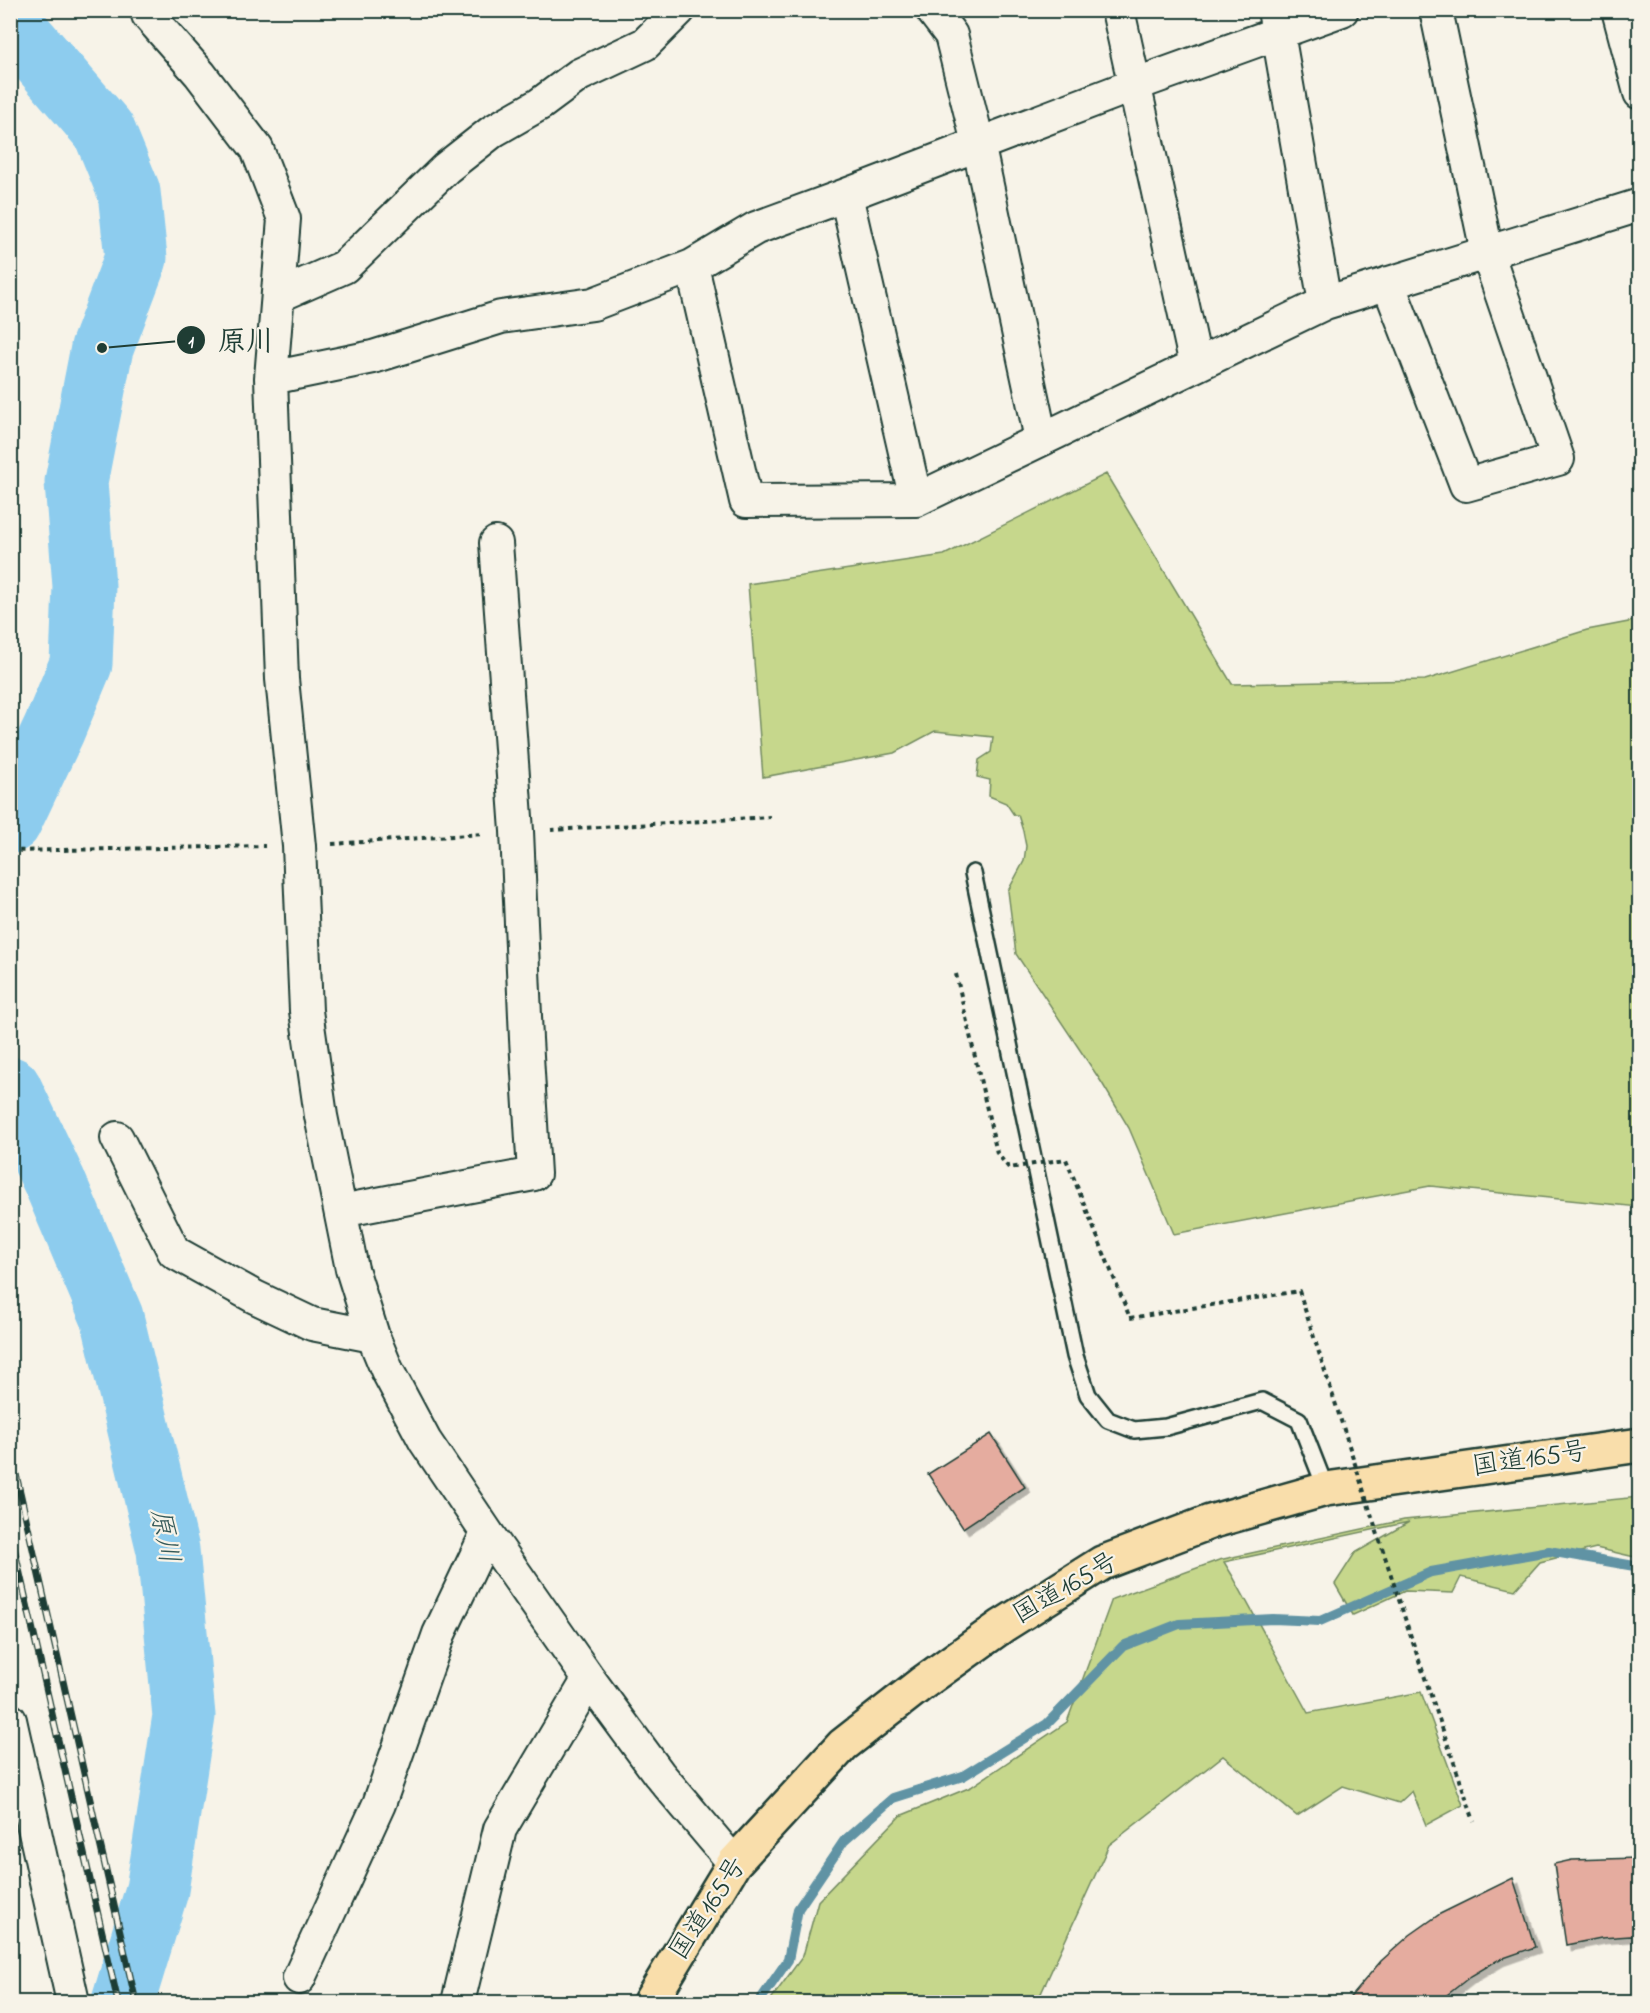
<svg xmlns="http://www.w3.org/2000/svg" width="1650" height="2013" viewBox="0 0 1650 2013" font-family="'Indie Flower','Klee One',sans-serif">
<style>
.green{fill:#c6d78c;stroke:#728a60;stroke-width:1.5}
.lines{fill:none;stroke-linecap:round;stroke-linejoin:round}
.stream{stroke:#6193a4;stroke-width:10}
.river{stroke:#8dccee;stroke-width:63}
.building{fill:#e5ac9f;stroke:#1f3d34;stroke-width:1.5;filter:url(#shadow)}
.lane-casing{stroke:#1f3d34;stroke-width:20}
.street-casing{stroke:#1f3d34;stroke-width:36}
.highway-casing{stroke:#1f3d34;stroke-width:38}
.path{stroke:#1f3d34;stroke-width:4;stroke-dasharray:4.5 4.5;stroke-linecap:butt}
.lane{stroke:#f7f3e8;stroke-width:15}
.street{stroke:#f7f3e8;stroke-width:32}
.highway{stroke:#f9deab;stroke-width:33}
.rail-casing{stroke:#1f3d34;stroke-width:7}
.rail{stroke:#f7f3e8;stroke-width:4.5;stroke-dasharray:14;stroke-linecap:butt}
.path-bridge{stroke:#1f3d34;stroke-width:4;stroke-dasharray:4.5 4.5;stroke-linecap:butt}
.labels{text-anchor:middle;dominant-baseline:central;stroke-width:4.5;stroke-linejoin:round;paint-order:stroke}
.street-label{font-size:27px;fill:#1f3d34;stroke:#f7f3e8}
.water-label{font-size:28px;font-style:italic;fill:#355a59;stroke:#f7f3e8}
.leader{fill:none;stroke:#1f3d34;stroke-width:2}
.callout-dot{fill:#1f3d34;stroke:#f7f3e8;stroke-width:2}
.mark-label{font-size:18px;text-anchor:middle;font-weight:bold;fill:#fff}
.callout-label{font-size:28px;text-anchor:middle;font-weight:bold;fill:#1f3d34;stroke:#f7f3e8;stroke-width:4.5;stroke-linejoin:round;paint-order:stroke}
</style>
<defs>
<filter id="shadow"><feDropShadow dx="5.5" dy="5.5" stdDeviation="0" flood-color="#0004"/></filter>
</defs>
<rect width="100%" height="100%" fill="#f7f3e8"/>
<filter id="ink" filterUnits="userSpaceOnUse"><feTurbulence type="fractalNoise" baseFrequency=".0167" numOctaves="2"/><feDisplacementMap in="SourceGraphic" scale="12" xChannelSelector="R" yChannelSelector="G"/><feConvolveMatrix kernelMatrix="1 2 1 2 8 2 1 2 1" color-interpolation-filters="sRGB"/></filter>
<g filter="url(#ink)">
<path class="green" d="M1106 474 1232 684 1425 680 1587 630 1639 620V1207L1430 1186 1174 1234 1129 1128 1102 1083 1016 954 1008 891 1024 861 1026 846 1023 831 1018 815H1014L1006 803 989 796 990 780 977 777 979 760 991 752 993 737 935 731 894 753 763 777 748 584 944 555Z
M1639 1497V1558L1596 1548 1540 1562 1515 1590 1461 1577 1453 1593 1405 1591 1353 1615 1335 1584 1355 1553 1409 1522 1224 1562 1232 1575 1308 1713 1421 1692 1463 1805 1426 1825 1412 1791 1399 1803 1343 1786 1297 1816 1223 1756 1109 1845 1037 2002H769L803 1956 818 1901 900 1816 971 1787 1067 1722 1112 1599 1219 1560 1404 1520Z"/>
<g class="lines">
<path class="stream" d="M759 2002 788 1960 798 1909 844 1841 893 1798 963 1776 1047 1724 1123 1646 1179 1624 1273 1619 1320 1621 1431 1572 1549 1551 1640 1567"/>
<path class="river" d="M10 22 104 131 129 192 136 258 102 348 76 482 84 586 81 664 54 729 10 822
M10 1088 55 1183 112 1317 168 1550 184 1716 157 1890 123 2002"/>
</g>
<path class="building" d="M991 1434 1025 1487 963 1528 928 1474Z
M1637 1858H1640V1938L1631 1936 1601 1938 1566 1945 1554 1864 1572 1860Z
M1513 1878 1535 1947 1498 1960 1471 1976 1438 2002H1346L1381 1961 1410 1935 1440 1914Z"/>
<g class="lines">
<g class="lane-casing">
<path id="lane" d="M973 873 1075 1356 1088 1395 1108 1420 1134 1430 1166 1427 1262 1401 1299 1420 1326 1489"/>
</g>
<g class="street-casing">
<path id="street" d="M147 10 148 15 200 74 257 149 284 219 271 378 282 679 299 846 306 1011 321 1116 352 1269 373 1336 387 1370 425 1441 487 1533 589 1679 659 1774 734 1863
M932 10 951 35 978 143 1041 439
M1118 10 1196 365
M1274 10 1325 303
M1618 10 1640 93
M846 195 916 500
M692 266 746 501 916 500 1325 303 1640 205
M1388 283 1466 485 1558 459 1487 252 1436 10
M278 296 344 267 446 168 493 131 540 104 579 75 645 44 679 10
M271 378 373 357 501 317 593 304 692 266 756 228 846 195 1134 85 1342 10
M117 1138 174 1252 255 1297 312 1324 373 1336
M341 1211 534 1174 526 1039 517 831 496 543
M10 1720 73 2002
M299 1978 379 1804 439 1634 487 1533
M458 2002 500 1829 589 1679"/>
</g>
<g class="highway-casing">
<path id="highway" d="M650 2002 734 1863 843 1745 921 1684 1002 1626 1102 1563 1210 1522 1326 1489 1640 1445"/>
</g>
<path class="path" d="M551 830 770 817
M332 844 483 834
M10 851 265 846"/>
<use href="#lane" class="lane"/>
<use href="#street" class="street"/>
<use href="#highway" class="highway"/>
<g class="rail-casing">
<path id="rail" d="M10 1448 136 2002
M10 1530 118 2002"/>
</g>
<use href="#rail" class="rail"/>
<path class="path-bridge" d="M956 974 997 1153 1009 1168 1066 1159 1130 1318 1299 1291 1412 1640 1474 1821"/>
</g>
</g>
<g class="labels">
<g class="street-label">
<text transform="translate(1530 1460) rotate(-8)">国道165号</text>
<text transform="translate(1066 1589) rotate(-30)">国道165号</text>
<text transform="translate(709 1909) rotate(-57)">国道165号</text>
</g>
<g class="water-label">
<text transform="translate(163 1536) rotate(79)">原川</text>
</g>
</g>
<path class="leader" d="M102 348L191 340"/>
<g class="callout-dot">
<circle cx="102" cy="348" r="6"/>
<circle cx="191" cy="340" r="15"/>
</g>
<g class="mark-label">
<text x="191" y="347">1</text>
</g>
<g class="callout-label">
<text x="246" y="350">原川</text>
</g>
<rect width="1650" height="2013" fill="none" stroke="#f7f3e8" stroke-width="36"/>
<rect x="18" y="18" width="1614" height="1977" fill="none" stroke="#1f3d34" stroke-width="2" filter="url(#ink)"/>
</svg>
